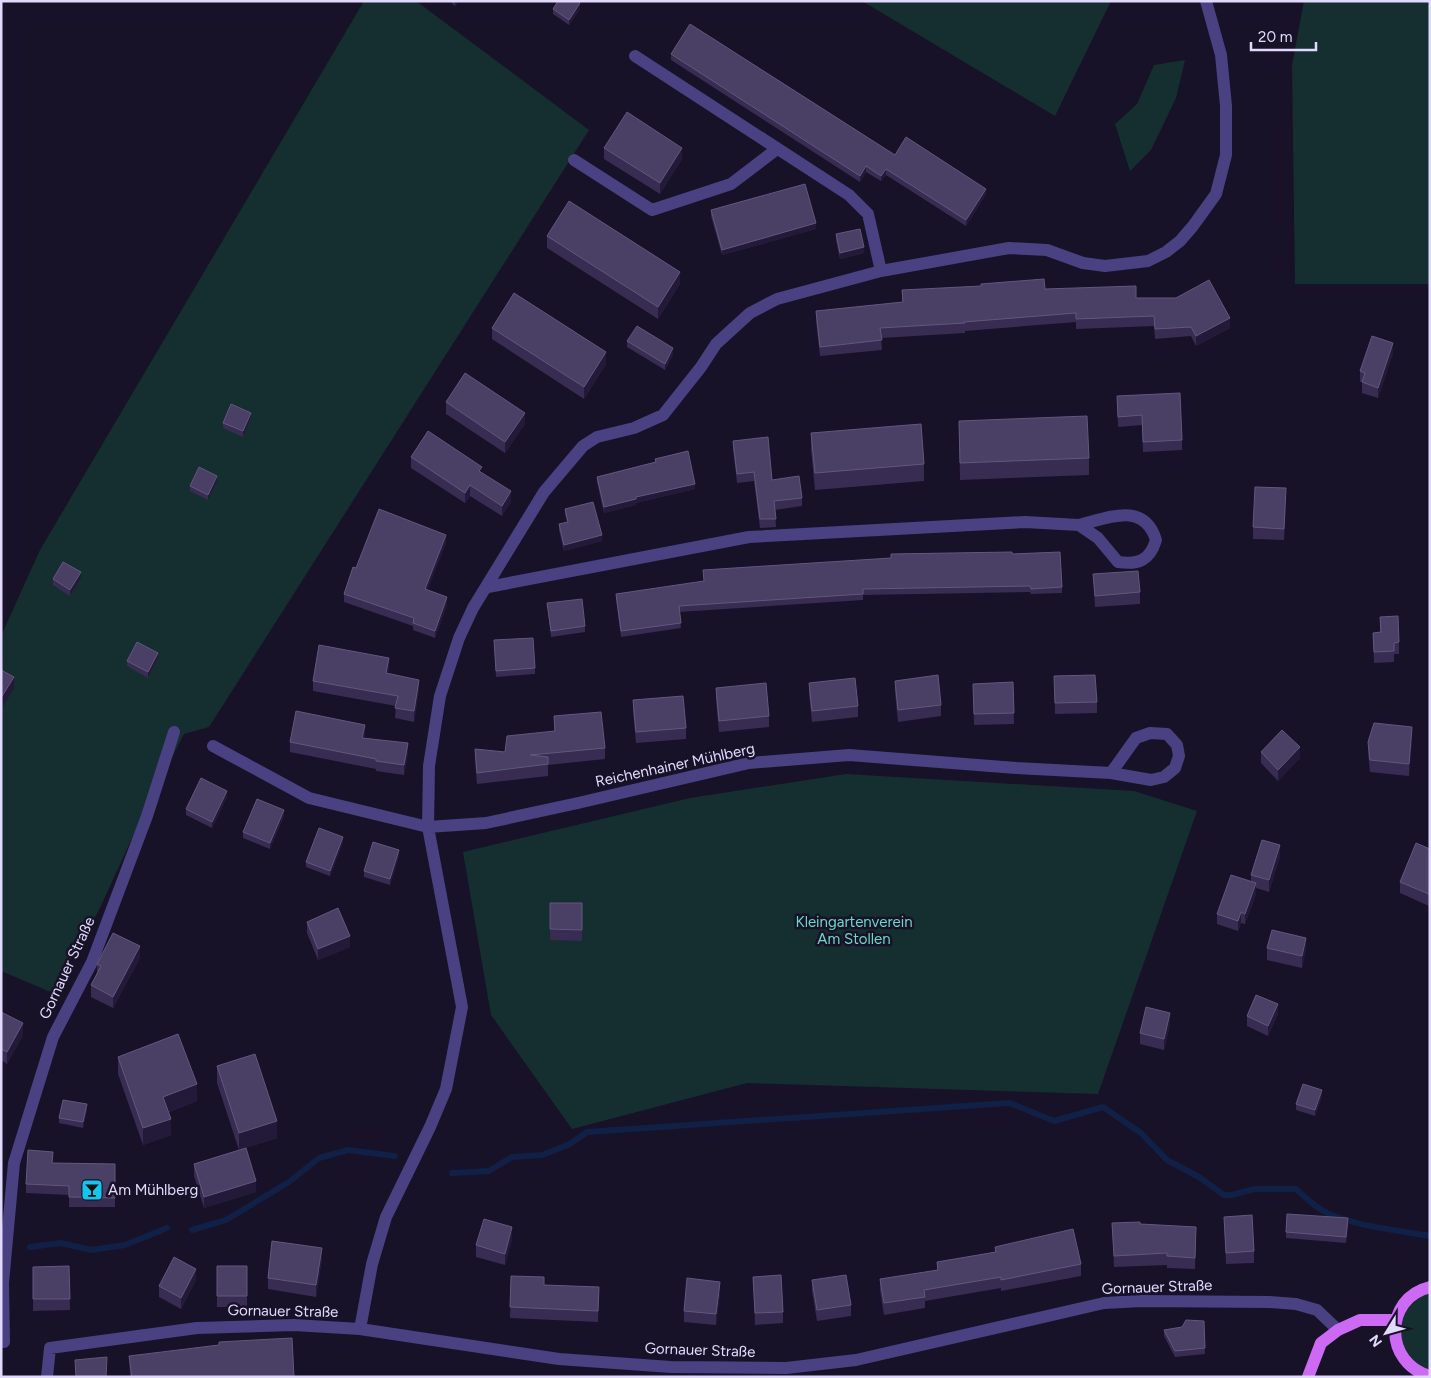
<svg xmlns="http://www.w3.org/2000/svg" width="1431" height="1378" viewBox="0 0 1431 1378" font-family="Figtree,sans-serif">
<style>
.green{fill:#152f30}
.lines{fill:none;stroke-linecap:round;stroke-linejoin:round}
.stream{stroke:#112047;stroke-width:6}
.minor{stroke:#494182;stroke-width:12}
.major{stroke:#cc6af4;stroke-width:12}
.wall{fill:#382c53}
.shaded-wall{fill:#231a3a}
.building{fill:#4a3f65;stroke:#62577d}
.labels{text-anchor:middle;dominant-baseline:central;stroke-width:5;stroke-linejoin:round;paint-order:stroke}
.street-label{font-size:15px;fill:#e1dafc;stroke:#171227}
.park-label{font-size:15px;fill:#6bd8c6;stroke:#171227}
.poi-label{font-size:15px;fill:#e1dafc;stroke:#171227;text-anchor:start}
</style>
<rect width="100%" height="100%" fill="#171227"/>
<path class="green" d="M364 1H416L589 130 209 727 184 734 145 810 99 910 53 993 1 971V636L40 550Z
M862 1H1111L1055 116Z
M1304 1H1430V284H1295L1292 65Z
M1185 60 1176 98 1151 150 1130 171 1115 124 1137 104 1154 65Z
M846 774 1134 791 1197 811 1098 1094 747 1083 572 1129 491 1015 463 852 690 798Z
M1430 1287V1376L1424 1375 1395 1339 1396 1320Z"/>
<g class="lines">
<path class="stream" d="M452 1173 489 1171 512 1157 542 1155 570 1144 587 1132 1010 1103 1054 1121 1103 1107 1141 1133 1167 1160 1199 1177 1224 1195H1232L1254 1189H1296C1306 1198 1315 1207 1327 1213 1359 1227 1396 1230 1430 1236
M192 1230 226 1220 289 1182 319 1158 348 1150 395 1156
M30 1247 61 1243 91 1250 125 1245 167 1228"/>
<path class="minor" d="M635 56 849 195 868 214 881 271
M574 160 652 210 731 184 777 149
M488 587 749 537 1025 522 1079 525 1098 538 1118 562C1139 565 1150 560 1156 540 1144 501 1108 518 1079 525
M213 746 309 798 428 827 486 823 578 803 749 763 849 755 1016 768 1111 773 1151 780 1164 777 1175 768 1179 756 1177 745 1167 734 1150 733 1136 738 1111 773
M360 1329 372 1264 386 1217 430 1127 446 1089 462 1007 428 827 429 766 440 696 459 638 473 608 544 492 583 446 597 437 634 428 663 415 701 367 716 344 750 313 777 299 881 271 1009 248 1047 250 1083 263 1105 266 1148 261 1166 252 1180 241 1193 226 1216 194 1226 155V106L1221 55 1206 1
M4 1342 3 1283 14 1163 53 1037 92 962 147 816 174 732
M47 1377 50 1348 197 1328 294 1325 360 1329 559 1359 671 1367 786 1368 856 1360 1104 1303 1142 1301 1269 1302 1296 1304 1317 1310 1338 1330"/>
<path class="major" d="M1430 1287C1383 1298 1384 1364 1430 1376
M1308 1377 1321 1343 1338 1330 1360 1320H1396"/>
</g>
<path class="wall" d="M450 1H459L455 6Z
M553 9H580L569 25 553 14Z
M671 54 895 155 986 194 966 226 886 175 881 181 866 172 860 182 671 60Z
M604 148 682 159 660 194 604 159Z
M711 210 816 229 722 255 711 216Z
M836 234 864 253 840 259 836 240Z
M547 236 680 284 658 319 547 248Z
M1045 289 1136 298 1230 328 1196 346 1191 336 1155 339 1154 326 1076 329V322L965 331V333L881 338 882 350 820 356 816 321V311L902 302V290Z
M492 328 606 364 584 399 492 339Z
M627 341 673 354 665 370 627 347Z
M1393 353 1378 398 1362 393V382H1360V371Z
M1117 396 1182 440V450L1143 452 1142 425 1118 427Z
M446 402 525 424 505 453 446 414Z
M251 418 243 437 223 428V423Z
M959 421 1089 458V475L960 480Z
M811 433 924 464V481L815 490 811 450Z
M733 441 772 480 802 498V506L775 510 776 527 760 528 754 481 737 483 733 449Z
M411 457 482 473 511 502 502 516 470 496 465 503 411 468Z
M655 459 695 489 636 503V505L604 513 597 482V477L655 462Z
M217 482 208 500 190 491V486Z
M1286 500 1284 540 1253 539V527Z
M565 509 602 541 564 551 559 530V524L567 522 565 514Z
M446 543 427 590 447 605 435 638 413 630V626L344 602V594L356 568Z
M1012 554 1062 587V593L1031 594 1030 592 863 595V600L679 612 681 628 621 637 616 599V594Z
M1093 574 1140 592V604L1095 607Z
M81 578 70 596 53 585V579Z
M547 603 585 626V632L551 637Z
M1380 617 1399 642V654H1394V662L1374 663 1373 633 1380 632Z
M494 640 535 668V674L496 677Z
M158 658 148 678 127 666V661Z
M389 668 388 673 419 690 414 722 395 718 396 706 313 691V681Z
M1054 676 1097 702V713L1055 714Z
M895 681 941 705V716L898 722 895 692Z
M1013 682 1014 724 974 725 973 684Z
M809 683 858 706V717L812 722 809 694Z
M716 688 769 716V727L719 732 716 699Z
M633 700 686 728V739L636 743 633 712Z
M554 716 605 748V759L548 765V776L477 784 475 760V749L505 752 554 731Z
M365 735 364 738 408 753 404 775 376 771V769L290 752V742Z
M1412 738 1409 776 1370 772 1368 753V742Z
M1261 752 1300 758 1278 781 1261 763Z
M227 797 212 828 186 815V809Z
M284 816 270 849 243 838V832Z
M343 842 330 876 306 867V862Z
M1430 849 1429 906 1400 893V882Z
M399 856 390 885 364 877V871Z
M1280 857 1269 892 1256 888V894L1245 924 1241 923 1238 931 1217 924V914L1251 882V875Z
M550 903H582V941L550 940Z
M307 922 350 947 318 960 307 933Z
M1267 948 1306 949 1302 968 1267 960Z
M140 958 113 1008 91 997V985L97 974V964Z
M1 1012 23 1035 7 1064 1 1060Z
M1278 1014 1268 1036 1247 1026V1016Z
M1170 1025 1164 1050 1140 1044V1033Z
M118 1057 197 1101 169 1112 171 1135 143 1145 118 1074Z
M217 1066 277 1138 239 1150 217 1083Z
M1322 1096 1315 1116 1296 1110V1104Z
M87 1109 83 1128 59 1123V1118Z
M52 1163 115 1164V1207H69V1195L26 1193V1184Z
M194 1164 256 1192 204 1208 194 1176Z
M1224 1217 1254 1251V1263L1226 1264Z
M1112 1223 1140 1224 1196 1238 1195 1269 1167 1268V1265L1114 1267Z
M1348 1224 1346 1243 1286 1238V1232Z
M512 1239 505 1265 476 1257V1245Z
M995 1247 1081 1264V1276L1001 1291V1288L925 1301V1308L884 1315 880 1290V1279L937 1270V1262L995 1252Z
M322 1259 316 1297 268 1289V1278Z
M69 1266 70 1310 33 1311V1267Z
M217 1266H247V1307H217Z
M511 1276 544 1285 599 1287 598 1322 510 1318Z
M753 1277 783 1312V1323L755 1325Z
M196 1280 181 1309 159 1297V1286Z
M812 1280 851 1305V1316L817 1321 812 1291Z
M720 1293 716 1325 684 1322V1311Z
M1204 1321 1205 1354 1175 1357 1164 1336V1330L1182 1327Z
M129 1356 294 1377H130Z"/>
<path class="shaded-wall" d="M455 1H459L455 6Z
M580 3V9L569 25V20Z
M682 148V159L660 194V183Z
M866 166V172L860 182V176Z
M886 169V175L881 181V176Z
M986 189V194L966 226V220Z
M816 223V229L722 255V250Z
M864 247V253L840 259V253Z
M680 272V284L658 319V307Z
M1230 318V328L1196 346V336Z
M1393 343V353L1378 398V388Z
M673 348V354L665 370V364Z
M606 352V364L584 399V387Z
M251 413V418L243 437V431Z
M525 413V424L505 453V442Z
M217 476V482L208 500V495Z
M695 484V489L636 503V505L604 513V507L636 497Z
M470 485V496L465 503V493Z
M1286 488V500L1284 540V529Z
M511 491V502L502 516V506Z
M446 535V543L425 597V589Z
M602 535V541L564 551V545Z
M81 572V578L70 596V590Z
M447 597V605L435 638V631Z
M158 653V658L148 678V672Z
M389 658V668L386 683V673Z
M14 677V688L1 710V698Z
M419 680V690L414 722V711Z
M365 725V735L362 748V738Z
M1412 727V738L1409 776V764Z
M408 743V753L404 775V765Z
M1300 747V758L1278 781V770Z
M227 791V797L212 828V822Z
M284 810V816L270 849V843Z
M343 837V842L330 876V871Z
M1280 845V857L1269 892V880Z
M399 850V856L390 885V879Z
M1256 883V894L1245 924V914Z
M1430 892V903L1429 906V894Z
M1241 912V923L1238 931V921Z
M350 936V947L318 960V949Z
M1306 938V949L1302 968V956Z
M140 946V958L113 1008V997Z
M1278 1004V1014L1268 1036V1026Z
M1170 1013V1025L1164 1050V1039Z
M23 1023V1035L7 1064V1052Z
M197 1084V1101L163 1114V1097Z
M1322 1090V1096L1315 1116V1110Z
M87 1104V1109L83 1128V1122Z
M171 1119V1135L143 1145V1128Z
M277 1121V1138L239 1150V1133Z
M256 1181V1192L204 1208V1197Z
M512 1227V1239L505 1265V1254Z
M322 1248V1259L316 1297V1285Z
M196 1269V1280L181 1309V1298Z
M720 1282V1293L716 1325V1314Z
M107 1357V1377H106Z"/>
<path class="building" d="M558 1H578L580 3 569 20 553 9Z
M690 24 895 155 906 137 986 189 966 220 886 169 881 176 866 166 860 176 671 54Z
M627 112 682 148 660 183 604 148Z
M805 184 816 223 722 250 711 210Z
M569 201 680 272 658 307 547 236Z
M860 229 864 247 840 253 836 234Z
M1044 279 1045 289 1136 286V298H1176L1209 280 1230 318 1196 336 1191 327 1155 329 1154 316 1076 319V313L964 322 965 323 880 328 882 340 820 347 816 311 903 302 902 290 981 286V284Z
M514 293 606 352 584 387 492 328Z
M637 326 673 348 665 364 627 341Z
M1372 336 1393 343 1378 388 1362 382 1365 373 1360 371Z
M465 373 525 413 505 442 446 402Z
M1180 393 1182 440 1143 442 1142 415 1118 417 1117 396Z
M231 404 251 413 243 431 223 423Z
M1087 416 1089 458 960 463 959 421Z
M921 424 924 464 815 473 811 433Z
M428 431 482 467 479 471 511 491 502 506 470 485 465 493 411 457Z
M768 437 772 480 799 476 802 498 774 501 776 519H760L754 472 737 474 733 441Z
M688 451 695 484 636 497V499L604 507 597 477 656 462 655 459Z
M199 467 217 476 208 495 190 486Z
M1255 487 1286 488 1284 529 1253 527Z
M593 502 602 535 564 545 559 524 568 522 565 509Z
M379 509 446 535 425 589 447 597 435 631 413 623 414 618 344 594 353 567 356 568Z
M1012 552V554L1060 552 1062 587 1031 589 1030 586 863 589V594L679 606 681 623 621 631 616 594 704 581 703 570 891 558V554Z
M63 562 81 572 70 590 53 579Z
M1138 571 1140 592 1095 596 1093 574Z
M582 599 585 626 551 631 547 603Z
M1398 616 1399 642 1394 643V651L1374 652 1373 633 1381 632 1380 617Z
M533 638 535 668 496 671 494 640Z
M137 642 158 653 148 672 127 661Z
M319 645 389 658 386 673 419 680 414 711 395 708 398 696 313 681Z
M1 670 14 677 1 698Z
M938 675 941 705 898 710 895 681Z
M1095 675 1097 702 1055 703 1054 676Z
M855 678 858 706 812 711 809 683Z
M1013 682 1014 713 974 714 973 684Z
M766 683 769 716 719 721 716 688Z
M683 696 686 728 636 732 633 700Z
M296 711 365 725 362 738 408 743 404 765 376 761V759L290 742Z
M601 712 605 748 530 755 548 757V764L477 773 475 749 505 752 507 736 555 731 554 716Z
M1374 723 1412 727 1409 764 1370 760 1368 742Z
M1282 730 1300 747 1278 770 1261 752Z
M201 778 227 791 212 822 186 809Z
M257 799 284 810 270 843 243 832Z
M319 828 343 837 330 871 306 862Z
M1262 840 1280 845 1269 880 1251 875Z
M373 842 399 850 390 879 364 871Z
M1416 843 1430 849V892L1429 894 1400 882Z
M1231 875 1256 883 1245 914 1241 912 1238 921 1217 914Z
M550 903H582V930L550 929Z
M338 908 350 936 318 949 307 922Z
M1272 930 1306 938 1302 956 1267 948Z
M113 933 140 946 113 997 91 985 101 966 97 964Z
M1256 995 1278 1004 1268 1026 1247 1016Z
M1146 1007 1170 1013 1164 1039 1140 1033Z
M1 1012 23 1023 7 1052 1 1049Z
M178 1034 197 1084 163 1097 171 1119 143 1128 118 1057Z
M255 1054 277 1121 239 1133 217 1066Z
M1303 1084 1322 1090 1315 1110 1296 1104Z
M63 1100 87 1104 83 1122 59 1118Z
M246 1148 256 1181 204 1197 194 1164Z
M28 1150 53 1152 52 1163 115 1164V1198L69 1197V1186L26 1184Z
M1287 1214 1348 1218 1346 1237 1286 1232Z
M1252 1215 1254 1251 1226 1253 1224 1217Z
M484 1219 512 1227 505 1254 476 1245Z
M1140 1222V1224L1196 1227 1195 1258 1167 1256V1253L1114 1256 1112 1223Z
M1073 1229 1081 1264 1001 1280V1277L924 1290 925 1297 884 1303 880 1279 938 1270 937 1262 996 1252 995 1247Z
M272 1241 322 1248 316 1285 268 1278Z
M174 1257 196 1269 181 1298 159 1286Z
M69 1266 70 1299H33V1267Z
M217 1266H247V1296H217Z
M781 1275 783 1312 755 1313 753 1277Z
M846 1275 851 1305 817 1310 812 1280Z
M511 1276 544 1277V1285L599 1287 598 1311 510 1307Z
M687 1278 720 1282 716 1314 684 1311Z
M1186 1320 1204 1321 1205 1348 1175 1351 1164 1330 1182 1327Z
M292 1338 294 1377H132L129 1356 219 1345V1342Z
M107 1357 106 1377H76L75 1360Z"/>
<defs>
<g id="bar-square" transform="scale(1.125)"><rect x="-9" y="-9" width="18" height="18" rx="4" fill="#15c5ed" stroke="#171227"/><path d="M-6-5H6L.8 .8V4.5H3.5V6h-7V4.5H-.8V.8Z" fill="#111"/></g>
</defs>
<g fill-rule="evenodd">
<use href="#bar-square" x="92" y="1190"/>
</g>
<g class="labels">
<g class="street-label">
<text transform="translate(675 765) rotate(-12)">Reichenhainer Mühlberg</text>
<text transform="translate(67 968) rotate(-65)">Gornauer Straße</text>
<text transform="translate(1157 1287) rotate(-2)">Gornauer Straße</text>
<text transform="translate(283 1311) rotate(1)">Gornauer Straße</text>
<text transform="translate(700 1350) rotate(2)">Gornauer Straße</text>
</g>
<g class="park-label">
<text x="854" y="922">Kleingartenverein<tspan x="854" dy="17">Am Stollen</tspan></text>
</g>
<g class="poi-label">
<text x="108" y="1190">Am Mühlberg</text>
</g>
</g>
<rect width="1431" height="1378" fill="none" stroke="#e1dafc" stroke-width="5"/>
<g transform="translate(1386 1333) rotate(233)" stroke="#171227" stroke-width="4" paint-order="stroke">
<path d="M0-4L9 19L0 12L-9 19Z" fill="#e1dafc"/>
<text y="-8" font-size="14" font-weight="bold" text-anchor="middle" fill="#e1dafc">N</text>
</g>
<path d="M1251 42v8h65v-8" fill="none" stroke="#e1dafc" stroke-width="2.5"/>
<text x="1258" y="42" font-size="15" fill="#e1dafc" stroke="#171227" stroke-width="4" paint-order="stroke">20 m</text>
</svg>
